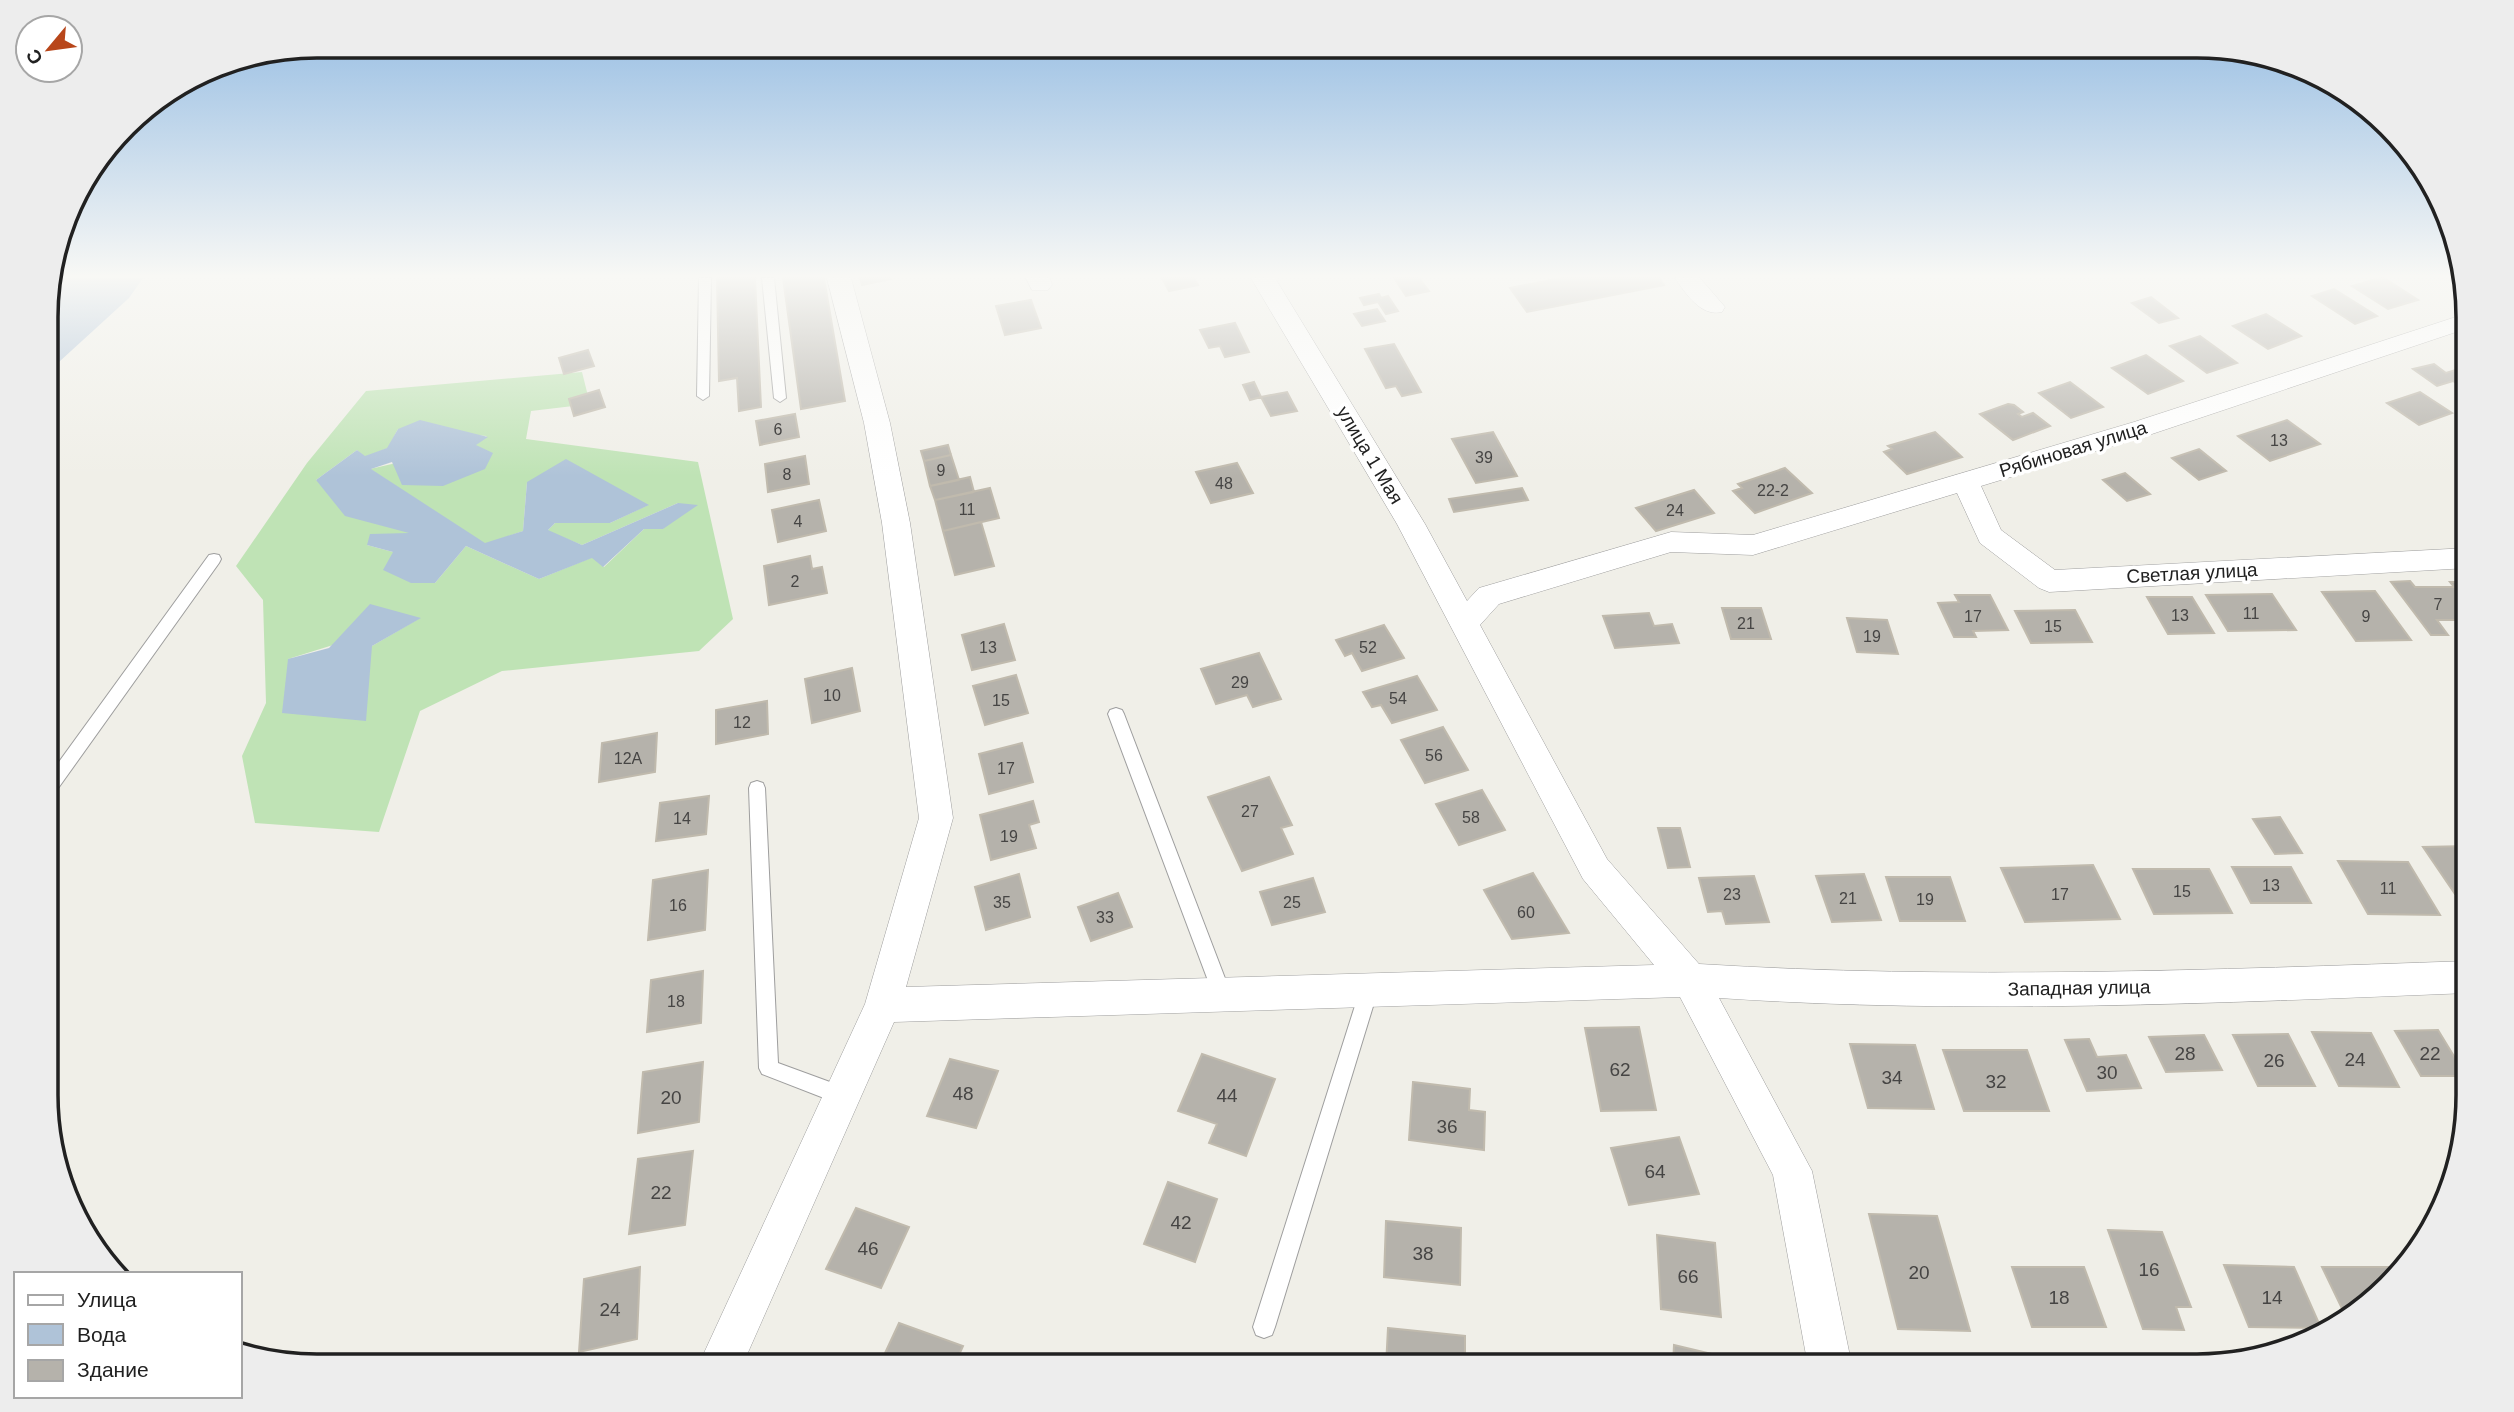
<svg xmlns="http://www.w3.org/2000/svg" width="2514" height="1412" viewBox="0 0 2514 1412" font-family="Arial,sans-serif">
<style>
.grass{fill:#bfe3b5;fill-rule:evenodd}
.water{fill:#afc3d8}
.building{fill:#b5b2ab;stroke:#c0baad;stroke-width:2}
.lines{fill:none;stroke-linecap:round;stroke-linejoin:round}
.lane-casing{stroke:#9e9e9e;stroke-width:2}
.street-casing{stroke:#9e9e9e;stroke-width:1}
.lane{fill:#fff;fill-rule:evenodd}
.street{fill:#fff;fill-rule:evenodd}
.labels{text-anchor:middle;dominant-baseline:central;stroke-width:7;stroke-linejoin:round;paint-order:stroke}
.number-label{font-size:16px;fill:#464544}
.street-label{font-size:19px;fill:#212121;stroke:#fff}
.near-number-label{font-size:19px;fill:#464544}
.rim{fill:none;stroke:#212121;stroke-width:3.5}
</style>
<rect width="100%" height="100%" fill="#f0efe8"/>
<path class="grass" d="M582 372 590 404 531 411 526 439 698 462 733 619 699 651 502 671 420 711 379 832 255 823 242 756 266 703 263 600 236 566 307 463 366 391ZM398 429 487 436 475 445 370 469 485 544 523 531 527 482 648 505 610 523H555L547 531 582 545 678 503 663 529H644L604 567 593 557 539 579 466 546 435 583 393 552 367 545 412 534 316 480 357 450 365 457 388 448ZM420 618 372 646 288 659Z"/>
<path class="water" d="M49 278H143L129 298 48 372Z
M420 420 488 437 476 445 493 453 485 469 443 486 402 485 392 462 371 469 485 543 523 531 527 482 566 459 649 505 610 523H555L548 530 582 545 678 503 698 505 663 529H644L603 567 592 558 539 579 466 546 435 583H411L383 570 393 552 367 545 370 534 409 533 345 516 316 480 357 450 365 456 387 448 398 429Z
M370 604 421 618 372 646 366 721 282 713 288 659 329 648Z"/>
<path class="building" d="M717 278H755L761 407 739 411 737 378 719 381Z
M783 278H824L845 401 801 409Z
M860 278H890L891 279 862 285Z
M1162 278H1194L1198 285 1169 291Z
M1394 278H1419L1429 291 1406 296Z
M1561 278H1659L1664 285 1527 312 1510 288Z
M2379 278H2384L2418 300 2388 309 2352 286Z
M2334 289 2377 316 2355 324 2312 296Z
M1379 294 1381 298 1388 296 1398 311 1386 314 1378 302 1364 305 1360 298Z
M2151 297 2178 318 2159 323 2132 303Z
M1031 300 1041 328 1005 335 996 306Z
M1377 309 1385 321 1362 326 1354 314Z
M2266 314 2301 336 2268 349 2233 326Z
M1235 323 1249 352 1225 357 1220 346 1209 348 1200 330Z
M2200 336 2237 363 2207 373 2170 346Z
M1394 344 1421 392 1402 396 1396 386 1386 388 1365 349Z
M588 350 594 366 564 374 559 358Z
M2146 355 2183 381 2148 394 2112 368Z
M2434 364 2446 373 2468 366V391L2453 381 2437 386 2413 369Z
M1254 382 1261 397 1250 400 1243 385Z
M2070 382 2103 407 2071 418 2039 393Z
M599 390 605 407 574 416 569 399Z
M1287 392 1297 411 1271 416 1261 397Z
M2420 392 2452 413 2419 425 2387 403Z
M2008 404 2014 405 2023 412 2018 414 2022 417 2033 413 2050 426 2013 440 1980 414Z
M795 414 799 437 760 445 756 421Z
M2287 420 2320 444 2270 461 2238 436Z
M1493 432 1517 476 1476 483 1452 439Z
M1935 432 1962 457 1907 474 1884 452 1892 449 1888 446Z
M948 445 951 455 924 461 921 451Z
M2199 449 2226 471 2199 480 2172 458Z
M951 455 959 480 930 486 924 461Z
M805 456 809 484 768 492 765 464Z
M1237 463 1253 493 1211 503 1196 472Z
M1785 468 1812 493 1755 513 1733 491 1742 488 1738 484Z
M2125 473 2150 494 2127 501 2103 480Z
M970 477 974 492 935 500 930 486Z
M990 488 999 518 943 531 935 500Z
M1522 488 1528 500 1454 512 1449 499Z
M1694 490 1714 513 1656 531 1636 508Z
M819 500 826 531 778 542 772 510Z
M981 522 994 566 955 575 943 531Z
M810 556 812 569 822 567 827 593 769 605 764 566Z
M2410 581 2415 587H2454L2450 582H2468V620H2437L2448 635H2431L2391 582Z
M2375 591 2411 640 2356 641 2322 592Z
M2272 594 2296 630 2228 631 2206 595Z
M1955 595H1990L2008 630 1973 631 1976 637H1954L1938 603 1959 602Z
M2147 597H2192L2214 633 2168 634Z
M1722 608H1761L1771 639H1731Z
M2075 610 2092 642 2031 643 2015 611Z
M1649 613 1654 626 1672 624 1679 643 1615 648 1603 616Z
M1847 618 1887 620 1898 654 1857 652Z
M1004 624 1015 660 972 670 962 635Z
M1384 625 1404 658 1362 671 1352 653 1345 656 1336 640Z
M1259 653 1281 699 1253 707 1247 695 1216 704 1201 669Z
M852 668 860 711 812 723 805 679Z
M1016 675 1028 713 985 725 973 686Z
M1417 676 1437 710 1392 723 1381 705 1372 707 1363 692Z
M767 701 768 734 716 744V710Z
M1443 727 1468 770 1425 783 1401 740Z
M657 733 655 772 599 782 602 743Z
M1022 743 1033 782 989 794 979 754Z
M1269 777 1292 825 1281 828 1293 854 1242 871 1208 797Z
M1482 790 1505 830 1459 845 1436 804Z
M709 796 706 834 656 841 660 803Z
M1033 801 1039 822 1029 825 1036 848 991 860 980 815Z
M2280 817 2302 853 2275 854 2253 819Z
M1658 828H1680L1690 867 1668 868Z
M2468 846V894H2455L2423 847Z
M2338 861 2408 862 2440 915 2368 914Z
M2093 865 2120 919 2025 922 2001 868Z
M2232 867H2291L2311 903H2251Z
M2133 869H2209L2232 913 2154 914Z
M708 870 705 930 648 940 653 880Z
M1533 873 1569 933 1512 939 1484 890Z
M1019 874 1030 917 986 930 975 887Z
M1864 874 1881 920 1832 922 1816 876Z
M1754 876 1769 922 1726 924 1722 911 1708 912 1699 878Z
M1886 877H1950L1965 921H1900Z
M1313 878 1325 912 1272 925 1260 892Z
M1118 893 1132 927 1091 941 1078 907Z
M703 971 701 1023 647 1032 651 980Z
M1639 1027 1656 1110 1601 1111 1585 1028Z
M2438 1030 2466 1076H2421L2395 1031Z
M2312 1032 2371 1033 2399 1087 2339 1086Z
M2288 1034 2315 1086H2258L2233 1035Z
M2204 1035 2222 1070 2166 1072 2149 1037Z
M2089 1039 2097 1057 2126 1055 2141 1088 2087 1091 2065 1040Z
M1850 1044 1915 1045 1934 1109 1868 1108Z
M1943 1050H2027L2049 1111H1964Z
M1202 1054 1275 1079 1246 1156 1209 1143 1217 1124 1178 1111Z
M950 1059 998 1071 976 1128 927 1116Z
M703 1062 699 1122 638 1133 643 1072Z
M1413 1082 1470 1089 1469 1110 1485 1112 1484 1150 1409 1140Z
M1679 1137 1699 1194 1629 1205 1611 1148Z
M693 1151 685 1225 629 1234 638 1159Z
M1168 1182 1217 1199 1195 1262 1144 1244Z
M856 1208 909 1227 881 1288 826 1269Z
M1869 1214 1937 1216 1970 1331 1898 1329Z
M1386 1221 1461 1228 1460 1285 1384 1277Z
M2108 1230 2162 1232 2191 1307H2176L2184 1330 2143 1329Z
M1657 1235 1715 1243 1721 1317 1661 1309Z
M2224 1265 2294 1267 2321 1328 2249 1327Z
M640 1267 637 1339 579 1352 584 1279Z
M2012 1267H2084L2106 1327H2032Z
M2322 1267H2391L2394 1272 2348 1321Z
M899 1323 963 1346 954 1366H879Z
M1388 1328 1465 1336V1366H1386Z
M1674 1345 1733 1359V1366H1673Z"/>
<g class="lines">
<g class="lane-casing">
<path id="lane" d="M699 278H711L709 396 703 400 697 396Z
M762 278H774L786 398 780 402 774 398Z
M214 554 219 555 221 559 219 563 54 794 48 796V777L209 555Z
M1116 708 1122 710 1124 714 1231 994 1229 1000 1222 1002 1215 1000 1213 994 1108 714 1110 710Z
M757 781 763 783 765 788 778 1063 849 1089 852 1096 849 1103 842 1105 762 1074 759 1068 749 788 751 783Z
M1369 982 1375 984 1378 990 1275 1327 1272 1335 1264 1338 1256 1335 1253 1327 1360 990 1363 984Z"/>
</g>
<g class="street-casing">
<path id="street" d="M827 278H851L890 423 910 523 953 818 906 987 1654 965 1583 879 1397 524 1251 278H1275L1425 524 1467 601 1479 588 1671 532 1753 535 2134 422 2468 313V328L2152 434 1981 486 2001 530 2055 570 2468 548V568L2049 592 2039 588 1980 543 1957 493 1753 555 1671 552 1499 604 1480 625 1607 859 1699 964C1956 980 2211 970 2468 961V993C2218 1003 1969 1015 1719 998L1812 1171 1852 1366H1808L1773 1175 1680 997 894 1022 742 1366H698L865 1004 919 818 882 523 864 423Z
M1026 278H1050L1052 285 1048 290H1032Z
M1675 278H1700L1725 307 1722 312C1701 317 1686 294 1675 278Z"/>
</g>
<use href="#lane" class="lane"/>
<use href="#street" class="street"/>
</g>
<linearGradient id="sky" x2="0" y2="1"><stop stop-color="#91bae2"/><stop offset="0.58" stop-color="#f8f8f5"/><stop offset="1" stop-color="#f8f8f5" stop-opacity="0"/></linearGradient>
<rect width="2514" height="476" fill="url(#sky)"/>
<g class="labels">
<g class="number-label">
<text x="778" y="429">6</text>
<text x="2279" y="440">13</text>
<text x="1484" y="457">39</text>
<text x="941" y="470">9</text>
<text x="787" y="474">8</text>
<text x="1224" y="483">48</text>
<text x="1773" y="490">22-2</text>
<text x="967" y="509">11</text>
<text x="1675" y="510">24</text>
<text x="798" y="521">4</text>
<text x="795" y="581">2</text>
<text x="2438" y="604">7</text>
<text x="2251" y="613">11</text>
<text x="2180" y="615">13</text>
<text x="1973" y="616">17</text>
<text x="2366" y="616">9</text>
<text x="1746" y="623">21</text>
<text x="2053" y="626">15</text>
<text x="1872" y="636">19</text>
<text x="988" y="647">13</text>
<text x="1368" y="647">52</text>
<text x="1240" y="682">29</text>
<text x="832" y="695">10</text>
<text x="1398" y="698">54</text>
<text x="1001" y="700">15</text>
<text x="742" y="722">12</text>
<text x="1434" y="755">56</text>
<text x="628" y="758">12А</text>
<text x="1006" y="768">17</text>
<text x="1250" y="811">27</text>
<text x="1471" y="817">58</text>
<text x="682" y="818">14</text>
<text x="1009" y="836">19</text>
<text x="2271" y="885">13</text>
<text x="2388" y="888">11</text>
<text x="2182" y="891">15</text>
<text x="1732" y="894">23</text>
<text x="2060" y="894">17</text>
<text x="1848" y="898">21</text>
<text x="1925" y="899">19</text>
<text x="1002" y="902">35</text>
<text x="1292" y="902">25</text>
<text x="678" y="905">16</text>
<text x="1526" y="912">60</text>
<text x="1105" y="917">33</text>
<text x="676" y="1001">18</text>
</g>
<g class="street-label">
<text transform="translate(2073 449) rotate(-17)">Рябиновая улица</text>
<text transform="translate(1370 455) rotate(59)">улица 1 Мая</text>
<text transform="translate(2192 573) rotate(-3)">Светлая улица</text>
<text transform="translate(2079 988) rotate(-1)">Западная улица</text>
</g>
<g class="near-number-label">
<text x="2185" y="1053">28</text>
<text x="2430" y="1053">22</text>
<text x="2355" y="1059">24</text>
<text x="2274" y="1060">26</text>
<text x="1620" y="1069">62</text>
<text x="2107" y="1072">30</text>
<text x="1892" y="1077">34</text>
<text x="1996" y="1081">32</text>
<text x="963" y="1093">48</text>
<text x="1227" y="1095">44</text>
<text x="671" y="1097">20</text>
<text x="1447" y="1126">36</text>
<text x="1655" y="1171">64</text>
<text x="661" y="1192">22</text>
<text x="1181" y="1222">42</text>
<text x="868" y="1248">46</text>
<text x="1423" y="1253">38</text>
<text x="2149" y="1269">16</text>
<text x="1919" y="1272">20</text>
<text x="1688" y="1276">66</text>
<text x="2059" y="1297">18</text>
<text x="2272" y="1297">14</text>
<text x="610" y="1309">24</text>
</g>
</g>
<path d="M0 0H2514V1412H0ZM317 58H2197A259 259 0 0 1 2456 317V1095A259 259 0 0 1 2197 1354H317A259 259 0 0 1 58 1095V317A259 259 0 0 1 317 58Z" fill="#ededed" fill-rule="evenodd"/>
<path class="rim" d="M317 58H2197A259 259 0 0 1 2456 317V1095A259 259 0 0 1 2197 1354H317A259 259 0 0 1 58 1095V317A259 259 0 0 1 317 58Z"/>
<rect x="14" y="1272" width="228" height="126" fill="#ffffff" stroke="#a6a6a6" stroke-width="2"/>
<rect x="28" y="1295" width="35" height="10" fill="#ffffff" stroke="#a6a6a6" stroke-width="2"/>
<text x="77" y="1307" font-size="21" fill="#212121">Улица</text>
<rect x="28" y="1324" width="35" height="21" fill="#afc3d8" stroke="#a6a6a6" stroke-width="2"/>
<text x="77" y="1342" font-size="21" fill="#212121">Вода</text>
<rect x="28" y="1360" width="35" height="21" fill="#b5b2ab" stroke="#a6a6a6" stroke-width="2"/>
<text x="77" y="1377" font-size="21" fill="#212121">Здание</text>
<g transform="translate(49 49) rotate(241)"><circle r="33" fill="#ffffff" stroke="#a6a6a6" stroke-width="2"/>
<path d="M0-5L12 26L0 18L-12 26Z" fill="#b8461a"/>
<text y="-10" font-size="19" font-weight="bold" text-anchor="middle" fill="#212121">С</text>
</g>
</svg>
